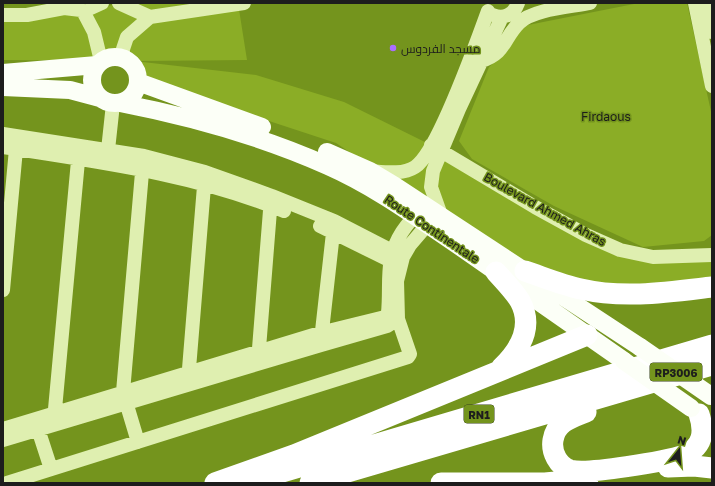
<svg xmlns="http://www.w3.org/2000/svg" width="715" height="486" viewBox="0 0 715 486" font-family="'Golos Text',Cairo,sans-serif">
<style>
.green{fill:#8bad26}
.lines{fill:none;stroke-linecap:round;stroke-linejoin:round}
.minor{stroke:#dfefb0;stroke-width:14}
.major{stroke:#fcfff7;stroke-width:18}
.highway{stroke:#fff;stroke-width:21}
.major-bridge{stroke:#fcfff7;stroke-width:18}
.poi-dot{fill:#aa6efe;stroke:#74941d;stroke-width:1.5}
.labels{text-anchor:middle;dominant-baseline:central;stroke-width:3;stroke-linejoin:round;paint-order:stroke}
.shield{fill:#74941d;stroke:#37411d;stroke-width:1}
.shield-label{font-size:11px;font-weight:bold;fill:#1d1d1d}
.poi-label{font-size:12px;fill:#1d1d1d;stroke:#74941d;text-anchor:start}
.park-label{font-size:12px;fill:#1c1d1b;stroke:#74941d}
.street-label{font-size:12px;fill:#1d1d1d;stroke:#74941d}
</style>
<rect width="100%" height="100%" fill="#74941d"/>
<path class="green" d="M123 3H238L247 60 134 61 256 75 344 102 431 145 620 250 712 255V286L666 293 532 275 336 143 269 121 254 118 129 73V68L124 61 3 60V19L61 15Z
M639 3H687L712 116V235L704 241 643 247 554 206 472 159 459 141 489 67 502 55 518 27Z"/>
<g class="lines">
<path class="minor" d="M119 3 150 17
M695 3 712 86
M707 3 712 32
M91 8 102 3
M84 13 94 32 101 61
M3 15H27L64 8 81 10
M493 15C504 20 514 14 518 3
M123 58V49L127 37 150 17 244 3
M481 61C506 53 503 39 519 23 533 9 571 7 590 3
M3 134 144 156 205 172 272 196 334 221 400 255
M431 145 535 207 586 235 620 250 653 257 712 255
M3 147C99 162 194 174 284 211
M107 159 113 104
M370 171C384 172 403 175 415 167 438 152 477 41 488 11
M441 215 431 187 433 171 459 109 502 17
M320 226 397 264
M3 290 16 149
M321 340 334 224
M258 361 271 198
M188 381 205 174
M54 420 79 150
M3 429 320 333 385 317 388 313C391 282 384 260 402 232 406 226 410 220 416 216
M38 429 51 469
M3 440 321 345 387 326 398 319
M138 442 123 392 143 161
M7 483 408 357 410 354 398 319 397 281 403 257 410 245 428 224"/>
<path class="major" d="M92 80a23 23 0 1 1 46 0a23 23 0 1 1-46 0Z
M3 73 97 65
M138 82 262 127
M3 87 70 90 100 98
M120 103C192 117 261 136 328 166 376 187 419 219 462 248 516 286 570 323 624 361
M327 152 370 171 395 186 640 347"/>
<path class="highway" d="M525 271C543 277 562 285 581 289 624 299 669 292 712 287
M496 272C504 281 514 291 520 301 534 327 520 350 501 368
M586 412C571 418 556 422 553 440 551 452 558 466 570 470 587 475 666 461 685 455 703 446 705 432 699 414
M668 467 694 466 712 468
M215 483 294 455 587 335
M245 483 712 345
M310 483 712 365
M441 483H545L588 479"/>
<path class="major-bridge" d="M640 347 711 396
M624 361 691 408"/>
</g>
<circle class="poi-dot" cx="393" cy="48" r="4"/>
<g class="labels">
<g class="shield">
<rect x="650" y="363" width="52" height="18" rx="3"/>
<rect x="464" y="405" width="30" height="18" rx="3"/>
</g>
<g class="shield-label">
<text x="676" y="372">RP3006</text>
<text x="479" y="414">RN1</text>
</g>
<g class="poi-label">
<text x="401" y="48">مسجد الفردوس</text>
</g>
<g class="park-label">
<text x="606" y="116">Firdaous</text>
</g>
<g class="street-label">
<text transform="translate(545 209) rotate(29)">Boulevard Ahmed Ahras</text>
<text transform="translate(432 229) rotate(34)">Route Continentale</text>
</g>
</g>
<rect width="715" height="486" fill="none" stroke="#1d1d1d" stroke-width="8"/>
<g transform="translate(679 450) rotate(17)" stroke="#74941d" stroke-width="3" paint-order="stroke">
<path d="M0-3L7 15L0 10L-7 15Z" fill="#1d1d1d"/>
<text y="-6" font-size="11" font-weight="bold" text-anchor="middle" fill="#1d1d1d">N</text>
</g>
</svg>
